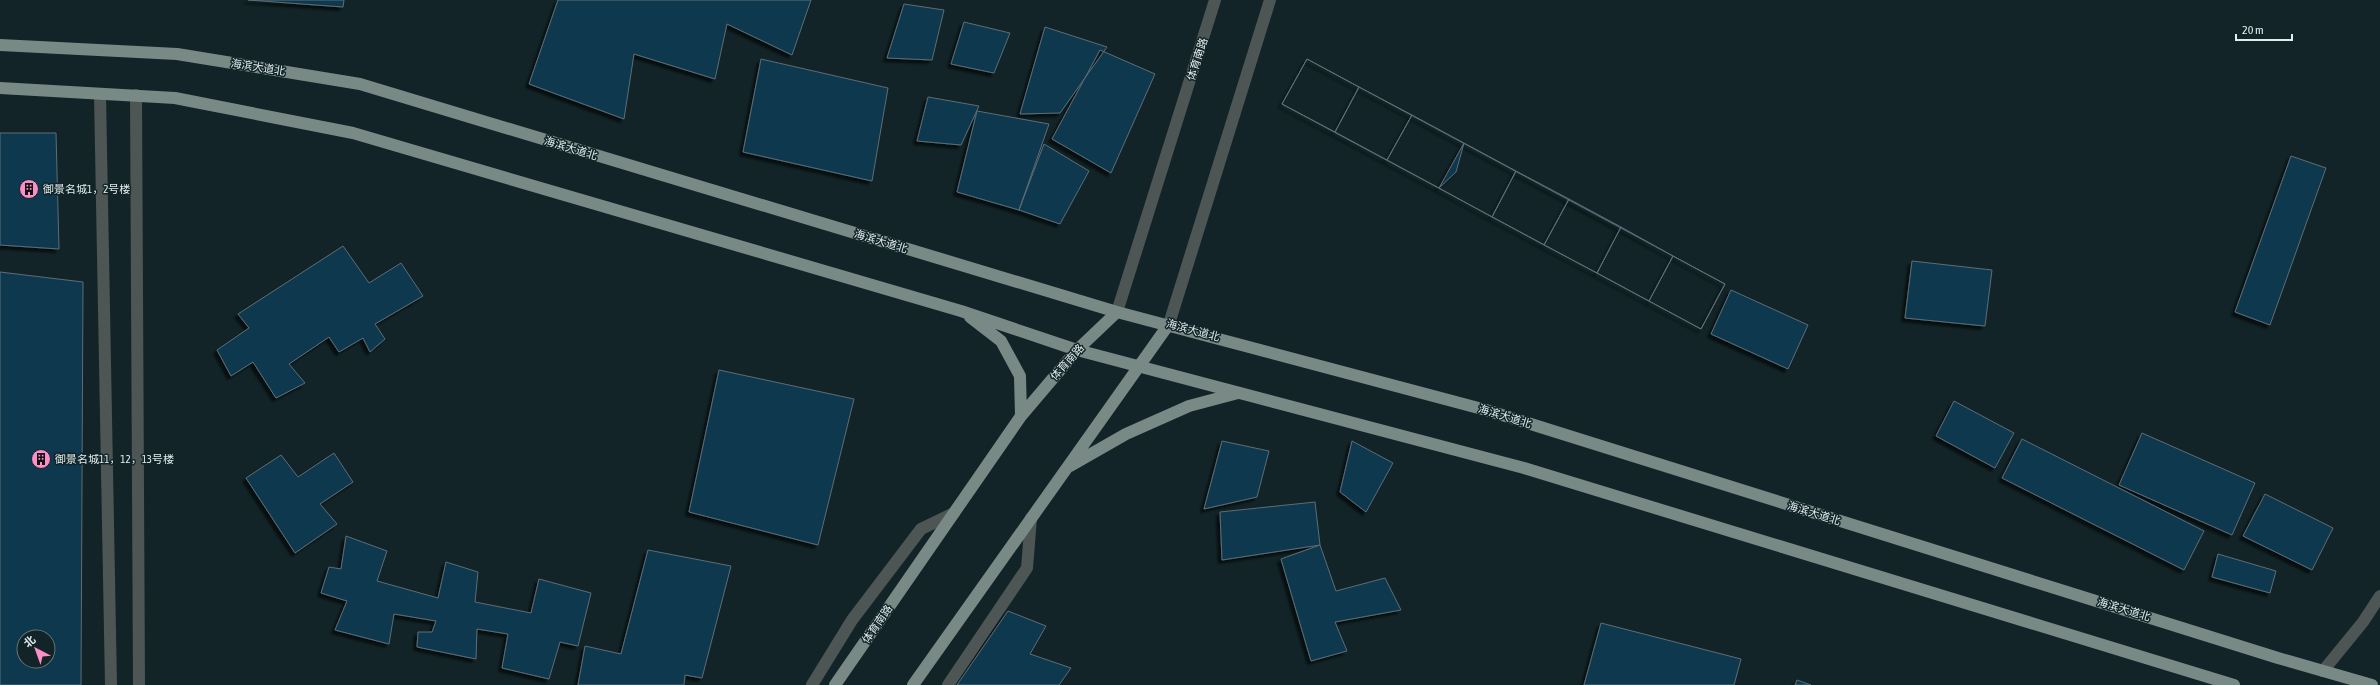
<svg xmlns="http://www.w3.org/2000/svg" width="2380" height="685" viewBox="0 0 2380 685" font-family="'Asap Condensed','Noto Sans SC',sans-serif">
<style>
.building{fill:#10384d;stroke:#5d6d77;fill-rule:evenodd;filter:url(#shadow)}
.lines{fill:none;stroke-linecap:round;stroke-linejoin:round}
.minor{stroke:#4d5654;stroke-width:12}
.major{stroke:#798a86;stroke-width:12}
.labels{text-anchor:middle;dominant-baseline:central;stroke-width:3;stroke-linejoin:round;paint-order:stroke}
.street-label{font-size:11px;fill:#e1ecee;stroke:#122427}
.poi-label{font-size:11px;fill:#e1ecee;stroke:#122427;text-anchor:start}
</style>
<defs>
<filter id="shadow"><feDropShadow dx="-3.5" dy="3.5" stdDeviation="1" flood-color="#0009"/></filter>
</defs>
<rect width="100%" height="100%" fill="#122427"/>
<path class="building" d="M248 0H344L343 7Z
M558 0H811L792 55 727 24 715 79 634 54 624 119 529 84Z
M904 4 944 10 932 60 887 58Z
M964 22 1010 33 994 73 951 64Z
M1045 27 1107 47 1060 113 1020 114Z
M1100 50 1155 74 1111 173 1052 139Z
M761 59 888 88 872 181 743 152Z
M1307 59 1359 87 1335 132 1282 104Z
M1307 59 1725 284 1701 329 1282 104Z
M1359 87 1412 115 1387 160 1335 132Z
M928 97 979 106 961 145 917 141Z
M977 111 1049 124 1019 210 957 192Z
M1412 115 1464 143 1439 188 1387 160Z
M0 133H56L59 249 0 245Z
M1464 143 1516 171 1492 217 1439 188 1456 172Z
M1044 144 1089 171 1060 224 1019 210Z
M2291 156 2326 168 2270 325 2235 312Z
M1516 171 1569 199 1544 245 1492 217Z
M1569 199 1621 227 1597 273 1544 245Z
M1621 227 1673 256 1649 301 1597 273Z
M343 246 369 283 401 263 423 296 375 324 385 339 370 352 363 338 339 352 329 337 289 364 305 383 276 398 253 362 231 376 217 350 249 328 238 314Z
M1673 256 1725 284 1701 329 1649 301Z
M1912 261 1992 270 1985 326 1905 318Z
M0 272 83 282 81 685H0ZM24 637H48V661H24Z
M1731 290 1808 325 1788 369 1711 334Z
M719 370 854 399 818 545 689 512Z
M1954 401 2014 433 1995 468 1936 436Z
M2142 433 2255 483 2232 535 2119 485Z
M2022 439 2204 531 2184 570 2002 478Z
M1222 441 1269 451 1257 497 1204 509Z
M1352 441 1393 463 1366 512 1340 492Z
M334 453 353 482 320 504 337 524 295 553 246 478 281 455 298 477Z
M2265 494 2333 528 2312 570 2243 536Z
M1315 502 1320 545 1222 560 1220 512Z
M346 536 387 551 377 581 438 598 446 562 478 572 475 602 531 613 539 579 591 593 578 646 560 642 549 679 502 668 508 634 477 629 476 659 417 647 418 632H432L436 621 394 614 389 644 335 630 347 601 321 593 329 567 341 569Z
M1320 545 1336 591 1385 578 1401 610 1335 622 1347 651 1311 661 1281 559Z
M648 550 731 566 702 678 685 675 684 685H578L585 646 621 654Z
M2218 554 2276 571 2270 593 2212 577Z
M1008 611 1046 626 1030 654 1071 668 1059 685H957Z
M1601 623 1741 659 1734 685H1584Z
M1797 680 1811 685H1795Z"/>
<g class="lines">
<path class="minor" d="M100 94 111 685
M136 95 139 685
M1117 312 1215 0
M1169 324 1270 0
M2323 671 2363 622 2380 596
M812 685 852 620 921 529 954 513
M948 685 1027 568 1031 518"/>
<path class="major" d="M0 45 177 54 360 84 1117 312 1486 410 2278 658 2372 685
M0 88 175 98 353 133 961 311 1077 350 1524 468 2234 685
M970 317 1001 341 1020 376 1021 416
M1070 466 1126 434 1189 406 1238 393
M835 685 1021 416 1077 350 1117 312
M913 685 1169 324"/>
</g>
<defs>
<g id="building-disc" transform="scale(1)"><circle r="9.5" fill="#fa8fc7" stroke="#122427"/><path d="M-4-6H4V6H1V3H-1V6H-4ZM-2.5-4.3h1.7v1.8h-1.7ZM.8-4.3h1.7v1.8H.8ZM-2.5-1h1.7V.8h-1.7ZM.8-1h1.7V.8H.8Z" fill="#111"/></g>
</defs>
<g fill-rule="evenodd">
<use href="#building-disc" x="29" y="189"/>
<use href="#building-disc" x="41" y="459"/>
</g>
<g class="labels">
<g class="street-label">
<text transform="translate(1197 59) rotate(-72)">体育南路</text>
<text transform="translate(258 67) rotate(9)">海滨大道北</text>
<text transform="translate(571 148) rotate(17)">海滨大道北</text>
<text transform="translate(881 241) rotate(17)">海滨大道北</text>
<text transform="translate(1193 330) rotate(15)">海滨大道北</text>
<text transform="translate(1067 362) rotate(-48)">体育南路</text>
<text transform="translate(1505 416) rotate(17)">海滨大道北</text>
<text transform="translate(1814 513) rotate(17)">海滨大道北</text>
<text transform="translate(2124 609) rotate(17)">海滨大道北</text>
<text transform="translate(877 624) rotate(-55)">体育南路</text>
</g>
<g class="poi-label">
<text x="43" y="189">御景名城1，2号楼</text>
<text x="55" y="459">御景名城11，12，13号楼</text>
</g>
</g>
<g transform="translate(36 649) rotate(319)"><circle r="19" fill="#122427" stroke="#657477"/>
<path d="M0-3L7 15L0 10L-7 15Z" fill="#fa8fc7"/>
<text y="-6" font-size="11" font-weight="bold" text-anchor="middle" fill="#e1ecee">北</text>
</g>
<path d="M2236 34v6h56v-6" fill="none" stroke="#e1ecee" stroke-width="2"/>
<text x="2242" y="34" font-size="12" fill="#e1ecee" stroke="#122427" stroke-width="3" paint-order="stroke">20 m</text>
</svg>
